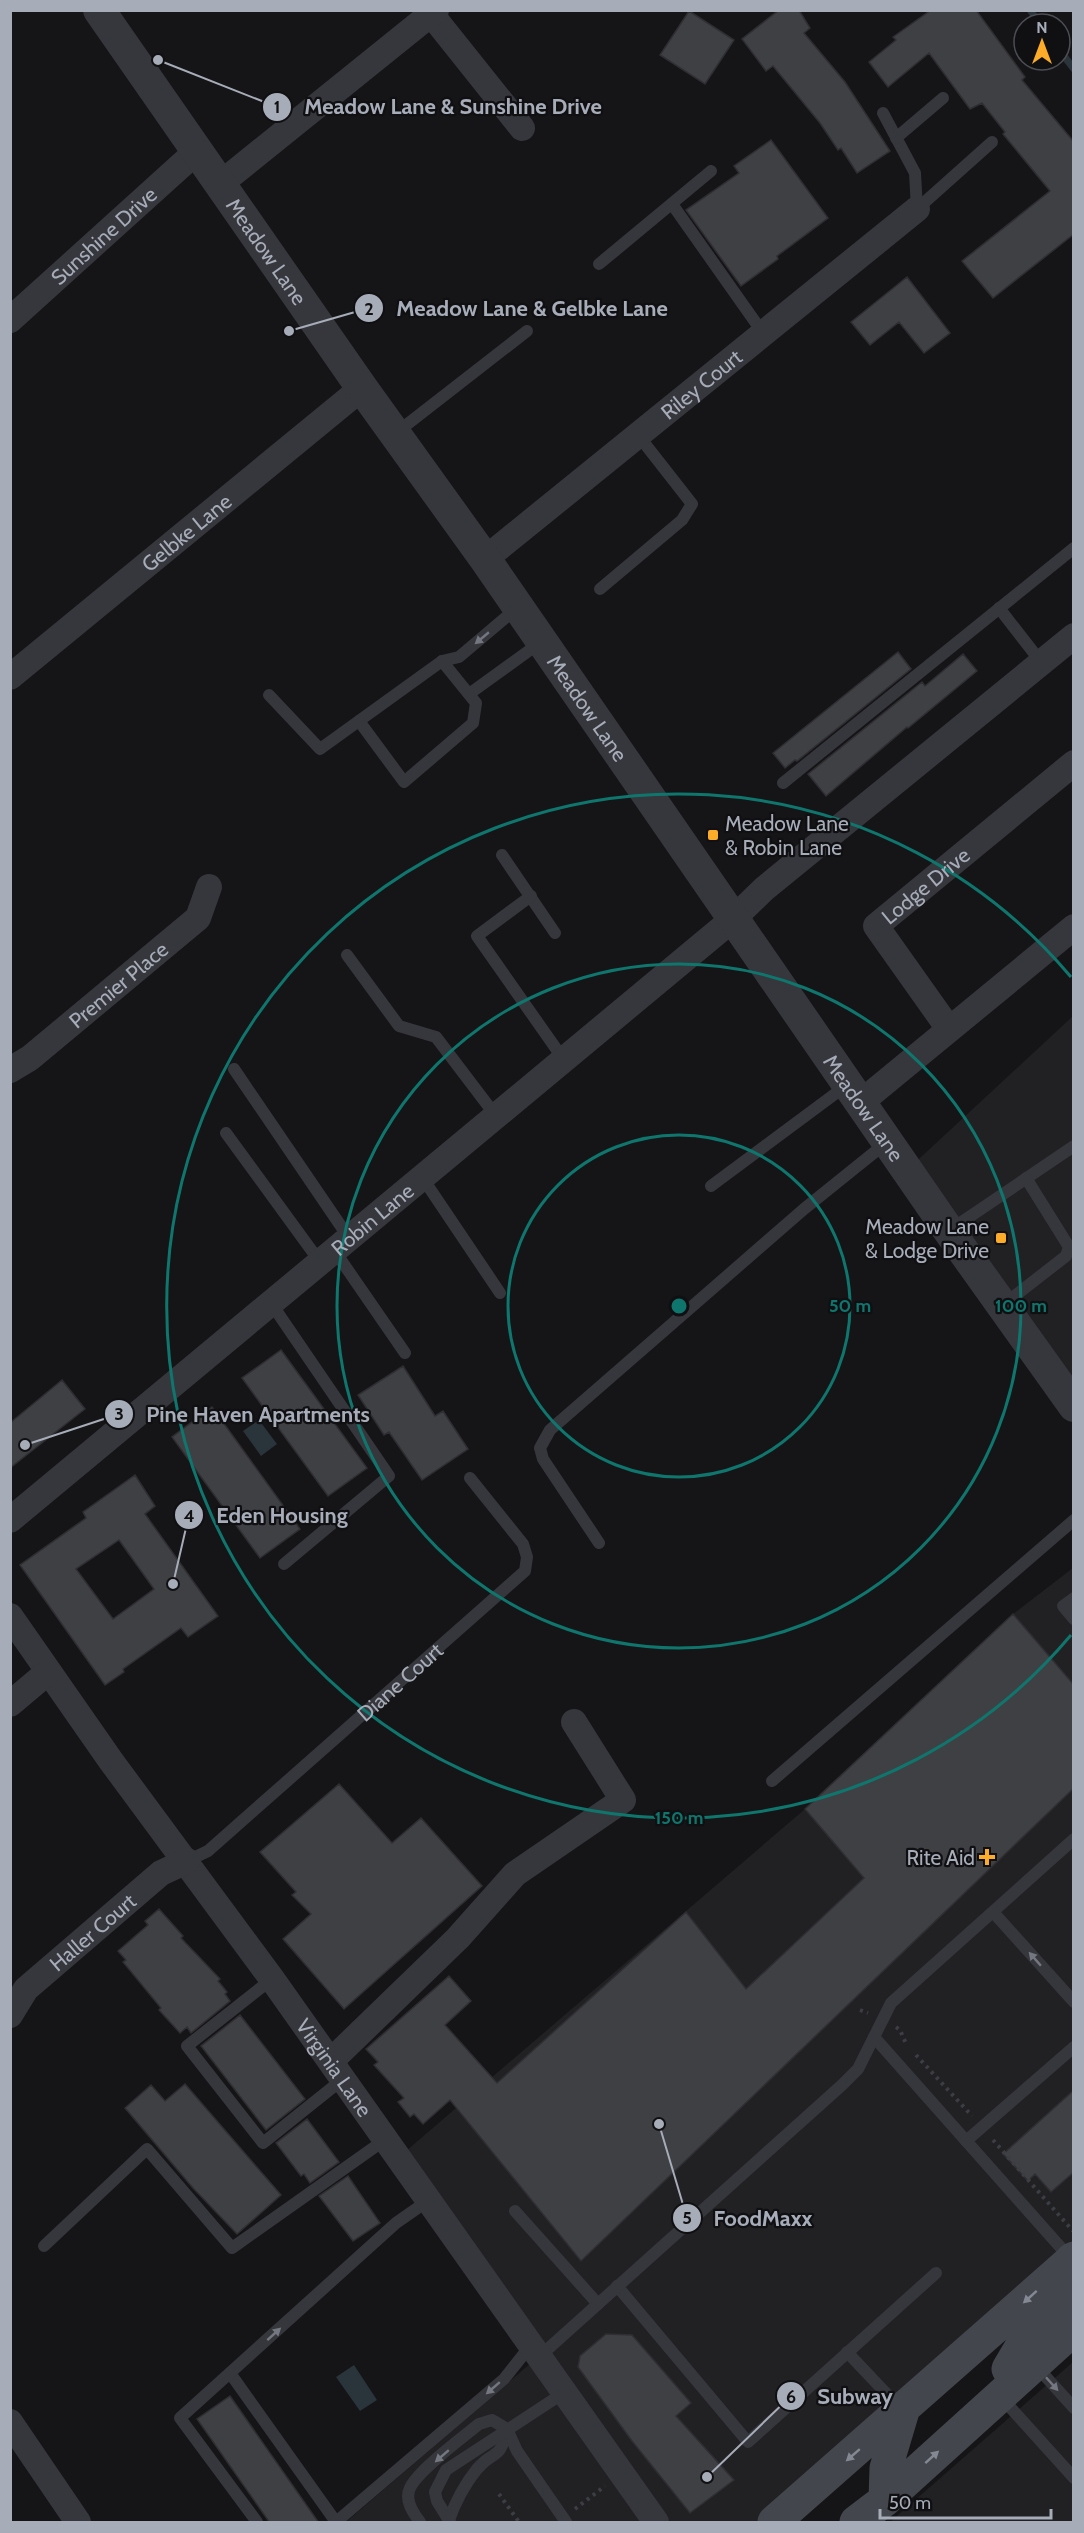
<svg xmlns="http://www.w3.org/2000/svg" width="1084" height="2533" viewBox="0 0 1084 2533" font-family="Cabin,sans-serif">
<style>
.built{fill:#212124}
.water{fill:#2a343b}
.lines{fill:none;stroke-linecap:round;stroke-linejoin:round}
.stream{stroke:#2a343b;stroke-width:7}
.building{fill:#3f4044;stroke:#2f2f33;stroke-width:1.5;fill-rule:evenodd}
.path{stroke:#3c3e43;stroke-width:4;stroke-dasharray:3 4.5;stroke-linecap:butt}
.service{stroke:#36373c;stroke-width:12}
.minor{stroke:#36373c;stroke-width:26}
.tertiary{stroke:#36373c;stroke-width:32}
.secondary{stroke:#43464c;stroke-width:33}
.oneway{fill:#747780}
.oneway2{fill:#838892}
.ring{fill:none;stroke:#0f766e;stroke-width:3}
.poi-dot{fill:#fcac28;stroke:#101012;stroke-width:2}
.labels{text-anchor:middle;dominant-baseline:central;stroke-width:4.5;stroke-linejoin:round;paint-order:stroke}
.street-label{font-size:21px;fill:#a6acb8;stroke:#101012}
.poi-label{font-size:21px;fill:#a6acb8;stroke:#101012;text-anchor:end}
.centre{fill:#0f766e;stroke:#101012;stroke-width:3}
.ring-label{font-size:18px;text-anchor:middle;font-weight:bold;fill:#0f766e;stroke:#101012;stroke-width:4.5;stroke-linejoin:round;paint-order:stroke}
.leader{fill:none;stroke:#a6acb8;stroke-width:2}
.callout-dot{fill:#a6acb8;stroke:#101012;stroke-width:2}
.mark-label{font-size:18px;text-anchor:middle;font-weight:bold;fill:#111}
.callout-label{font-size:22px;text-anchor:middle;font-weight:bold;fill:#a6acb8;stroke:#101012;stroke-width:4.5;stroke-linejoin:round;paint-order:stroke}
</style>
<rect width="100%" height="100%" fill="#151517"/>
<path class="built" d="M1073 1016V1406L907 1170Z
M1073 1568V2258L774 2522H346L539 2356 399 2157 805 1809 1013 1614Z
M1073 2362V2522H890Z"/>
<path class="water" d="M259 1420 277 1444 261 1456 243 1431Z
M354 2365 377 2400 360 2411 336 2377Z"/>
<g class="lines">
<path class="stream" d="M1030 10 1040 24
M1060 51 1074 69"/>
</g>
<path class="building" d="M779 10H799L810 28 804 33 845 82 890 151 857 173 841 148 838 150 820 123 773 66 766 71 742 39Z
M931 10H976L1025 77 1022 80 1074 142V234L993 298 962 261 1050 191 1003 134 1005 132 982 103 970 109 929 53 888 87 869 62 896 40 893 37Z
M689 11 734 40 705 84 660 55Z
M771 140 828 218 777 256 778 259 741 286 686 210 739 173 734 166Z
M907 277 950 333 924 353 899 322 870 345 851 322Z
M898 652 911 669 797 761 795 760 785 768 773 753Z
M963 654 977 671 908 728 907 727 826 796 808 774 922 682 925 686Z
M281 1350 367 1468 328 1496 242 1378Z
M403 1366 435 1416 443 1411 468 1449 422 1480 389 1432 384 1435 358 1395Z
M62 1380 85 1409 10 1468V1423Z
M212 1407 300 1529 260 1558 172 1437Z
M135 1475 155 1506 145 1514 218 1616 188 1637 181 1628 123 1669 124 1672 105 1685 20 1565 86 1518 83 1512ZM119 1540 154 1589 113 1619 76 1569Z
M1013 1614 1074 1685V1788L581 2261 450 2100 423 2124 414 2114 410 2117 398 2102 404 2098 374 2065 378 2062 366 2049 449 1976 471 2001 445 2025 497 2083 686 1912 746 1989 864 1878 805 1809Z
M339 1784 392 1843 421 1818 482 1886 344 2009 283 1939 311 1914 292 1895 296 1892 260 1852Z
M159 1909 183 1936 181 1938 220 1979 218 1981 227 1992 225 1994 230 2001 191 2033 187 2027 180 2033 159 2010 161 2008 123 1962 126 1960 118 1951 148 1925 145 1921Z
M240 2015 305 2099 266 2130 201 2046Z
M185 2084 281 2195 237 2234 193 2188 125 2108 151 2085 165 2101Z
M1074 2090V2172L1051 2192 1035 2174 1028 2181 1003 2154Z
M307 2119 339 2162 310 2183 304 2174 301 2176 276 2143Z
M348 2176 380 2223 353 2241 319 2196Z
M606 2334 632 2335 691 2403 676 2416 734 2480 690 2513 632 2441 578 2367 580 2356Z
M230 2396 319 2523H270L197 2419Z"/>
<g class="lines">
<path class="path" d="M860 2010 868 2013
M896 2027 900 2030 907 2046
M916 2055 972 2116
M993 2140 1073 2231
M499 2494 519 2522
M575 2509 605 2486"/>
<g class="service">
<path d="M883 113 915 173 917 209"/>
<path d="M896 138 943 98"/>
<path d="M672 204 763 333"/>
<path d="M917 209 992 142"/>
<path d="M599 264 711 171"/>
<path d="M396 433 527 331"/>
<path d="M600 589 682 520 692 504 638 435"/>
<path d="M999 608 1041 662"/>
<path d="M469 694 541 642"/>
<path d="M269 695 320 749 442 661 459 657 518 607"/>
<path d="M359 721 404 782 473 723 476 703 442 661"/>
<path d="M783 783 1074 548"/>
<path d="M502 855 555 933"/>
<path d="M531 896 477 936 564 1060"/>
<path d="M347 955 399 1026 436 1037 496 1116"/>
<path d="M234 1069 349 1238"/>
<path d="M226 1133 320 1262"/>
<path d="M422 1177 500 1293"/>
<path d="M711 1186 847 1085"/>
<path d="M950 1230 1074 1146"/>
<path d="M334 1250 405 1353"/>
<path d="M271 1303 389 1476 284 1564"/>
<path d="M1003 1305 1066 1256 1069 1247 1026 1178"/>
<path d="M599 1543 543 1459 540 1448 550 1430 804 1209 886 1143"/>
<path d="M1074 1598 1063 1606 1074 1619"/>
<path d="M772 1781 1074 1520"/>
<path id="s1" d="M187 1861 208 1851 525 1571 527 1557 523 1544 470 1478"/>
<path d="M993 1912 1074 2002"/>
<path d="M272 1979 187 2046 263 2143 343 2079"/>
<path d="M874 2037 1070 2258"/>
<path d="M966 2141 1074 2047"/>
<path d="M515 2211 598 2304"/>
<path d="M44 2246 147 2149 232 2248 386 2139"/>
<path d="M617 2286 748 2442 936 2273"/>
<path d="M847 2352 900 2408"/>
<path d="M540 2356 842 2085 858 2069 891 2003 1074 1839"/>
<path d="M1036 2366 1074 2408"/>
<path d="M230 2373 336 2522"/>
<path d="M1000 2396 1074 2478"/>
<path d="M449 2520C455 2503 465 2484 477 2469 495 2448 499 2463 507 2429"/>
<path d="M257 2522 180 2418 396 2223 429 2200"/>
<path d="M336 2522 504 2379 531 2345"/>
<path d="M420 2522C413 2513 404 2500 410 2488 417 2471 463 2437 479 2424L492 2420 507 2429 517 2451 566 2522"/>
<path d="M450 2522 437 2501 435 2492 446 2470 565 2392"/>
</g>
<g class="minor">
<path d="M431 14 522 128"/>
<path d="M220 184 436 10"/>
<path id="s2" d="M10 320 197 151"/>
<path id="s3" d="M485 559 917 209"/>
<path id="s4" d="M10 677 362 388"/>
<path id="s5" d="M949 1029 876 926 1074 763"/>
<path id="s6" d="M10 1070 30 1058 198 918 209 887"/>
<path d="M860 1103 1074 927"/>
<path id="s7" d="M10 1520 733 919 764 889 1074 636"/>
<path id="s8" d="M10 1616 111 1761 272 1979 656 2522"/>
<path d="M10 1704 48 1672"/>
<path id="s9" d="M10 2015 26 1989 161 1873 187 1861"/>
<path d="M331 2061 458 1938 515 1874 623 1800 574 1722"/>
<path d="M10 2422 78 2522"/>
</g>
<path class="tertiary" id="s10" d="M99 10 362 388 485 559 949 1231 1074 1406"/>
<path class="secondary" d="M1008 2369 1021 2347 1066 2299 1072 2259
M885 2500 886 2468 903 2411
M774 2522 1074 2258
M856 2522 885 2500 1074 2329"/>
</g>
<defs><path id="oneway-solid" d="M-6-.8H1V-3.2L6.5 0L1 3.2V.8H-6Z" transform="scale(1.5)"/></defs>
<g class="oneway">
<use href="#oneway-solid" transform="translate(482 638) rotate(140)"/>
<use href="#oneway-solid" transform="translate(1035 1959) rotate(-131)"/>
<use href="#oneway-solid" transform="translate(274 2334) rotate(-42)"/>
<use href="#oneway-solid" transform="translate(1052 2384) rotate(48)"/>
<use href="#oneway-solid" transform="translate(493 2388) rotate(139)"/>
<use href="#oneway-solid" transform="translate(442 2456) rotate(139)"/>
</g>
<g class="oneway2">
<use href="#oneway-solid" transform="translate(1030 2297) rotate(138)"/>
<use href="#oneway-solid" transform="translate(853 2455) rotate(139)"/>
<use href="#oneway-solid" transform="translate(932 2457) rotate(-42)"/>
</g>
<g class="ring">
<circle cx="679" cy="1306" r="171"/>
<circle cx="679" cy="1306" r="342"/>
<path d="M1071 1635A512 512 0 1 1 1071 977"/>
</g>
<g class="poi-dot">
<rect x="707" y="829" width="12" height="12" rx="3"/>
<rect x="995" y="1232" width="12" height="12" rx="3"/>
<path d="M984 1848h6v6h6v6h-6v6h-6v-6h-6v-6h6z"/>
</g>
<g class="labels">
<g class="street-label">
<text stroke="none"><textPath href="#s2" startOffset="126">Sunshine Drive</textPath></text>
<text stroke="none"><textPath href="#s10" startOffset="294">Meadow Lane</textPath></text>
<text stroke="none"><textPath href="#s3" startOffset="278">Riley Court</textPath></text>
<text stroke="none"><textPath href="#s4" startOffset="228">Gelbke Lane</textPath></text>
<text stroke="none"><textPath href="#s10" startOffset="852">Meadow Lane</textPath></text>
<text stroke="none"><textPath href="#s5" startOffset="190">Lodge Drive</textPath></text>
<text stroke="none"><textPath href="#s6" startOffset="138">Premier Place</textPath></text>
<text stroke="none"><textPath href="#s10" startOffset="1338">Meadow Lane</textPath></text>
<text stroke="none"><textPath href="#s7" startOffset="471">Robin Lane</textPath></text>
<text stroke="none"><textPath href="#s1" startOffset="279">Diane Court</textPath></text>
<text stroke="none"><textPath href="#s9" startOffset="118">Haller Court</textPath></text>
<text stroke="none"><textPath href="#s8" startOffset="556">Virginia Lane</textPath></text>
</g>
<g class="poi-label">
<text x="725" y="823" text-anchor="start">Meadow Lane<tspan x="725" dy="24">&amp; Robin Lane</tspan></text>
<text x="989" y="1226">Meadow Lane<tspan x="989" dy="24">&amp; Lodge Drive</tspan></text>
<text x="975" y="1857">Rite Aid</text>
</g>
</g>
<circle cx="679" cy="1306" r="9" class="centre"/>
<g class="ring-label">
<text x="850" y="1312">50 m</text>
<text x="1021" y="1312">100 m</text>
<text x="679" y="1824">150 m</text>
</g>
<path class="leader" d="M158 60L277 107M289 331L369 308M25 1445L119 1414M173 1584L189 1515M659 2124L687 2218M707 2477L791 2396"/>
<g class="callout-dot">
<circle cx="158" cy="60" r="6"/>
<circle cx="289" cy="331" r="6"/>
<circle cx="25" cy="1445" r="6"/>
<circle cx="173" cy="1584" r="6"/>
<circle cx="659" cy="2124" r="6"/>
<circle cx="707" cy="2477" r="6"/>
<circle cx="277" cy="107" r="15"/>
<circle cx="369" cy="308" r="15"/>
<circle cx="119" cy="1414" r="15"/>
<circle cx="189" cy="1515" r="15"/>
<circle cx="687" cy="2218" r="15"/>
<circle cx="791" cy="2396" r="15"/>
</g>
<g class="mark-label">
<text x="277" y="113">1</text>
<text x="369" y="315">2</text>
<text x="119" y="1420">3</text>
<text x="189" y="1522">4</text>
<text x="687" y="2224">5</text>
<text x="791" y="2403">6</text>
</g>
<g class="callout-label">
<text x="453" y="114">Meadow Lane &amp; Sunshine Drive</text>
<text x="532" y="316">Meadow Lane &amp; Gelbke Lane</text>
<text x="258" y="1422">Pine Haven Apartments</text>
<text x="282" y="1523">Eden Housing</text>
<text x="763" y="2226">FoodMaxx</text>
<text x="855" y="2404">Subway</text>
</g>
<rect width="1084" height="2533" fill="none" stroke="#a6acb8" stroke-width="24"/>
<g transform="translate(1042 42)"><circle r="28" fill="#101012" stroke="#4c4e54" stroke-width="1.5"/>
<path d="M0-4.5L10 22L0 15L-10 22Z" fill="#fcac28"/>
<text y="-9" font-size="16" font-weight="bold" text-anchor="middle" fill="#a6acb8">N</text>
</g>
<path d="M880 2509v9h171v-9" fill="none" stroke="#a6acb8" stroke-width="3"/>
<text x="889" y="2509" font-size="18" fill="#a6acb8" stroke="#101012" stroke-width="4.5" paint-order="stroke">50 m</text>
</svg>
